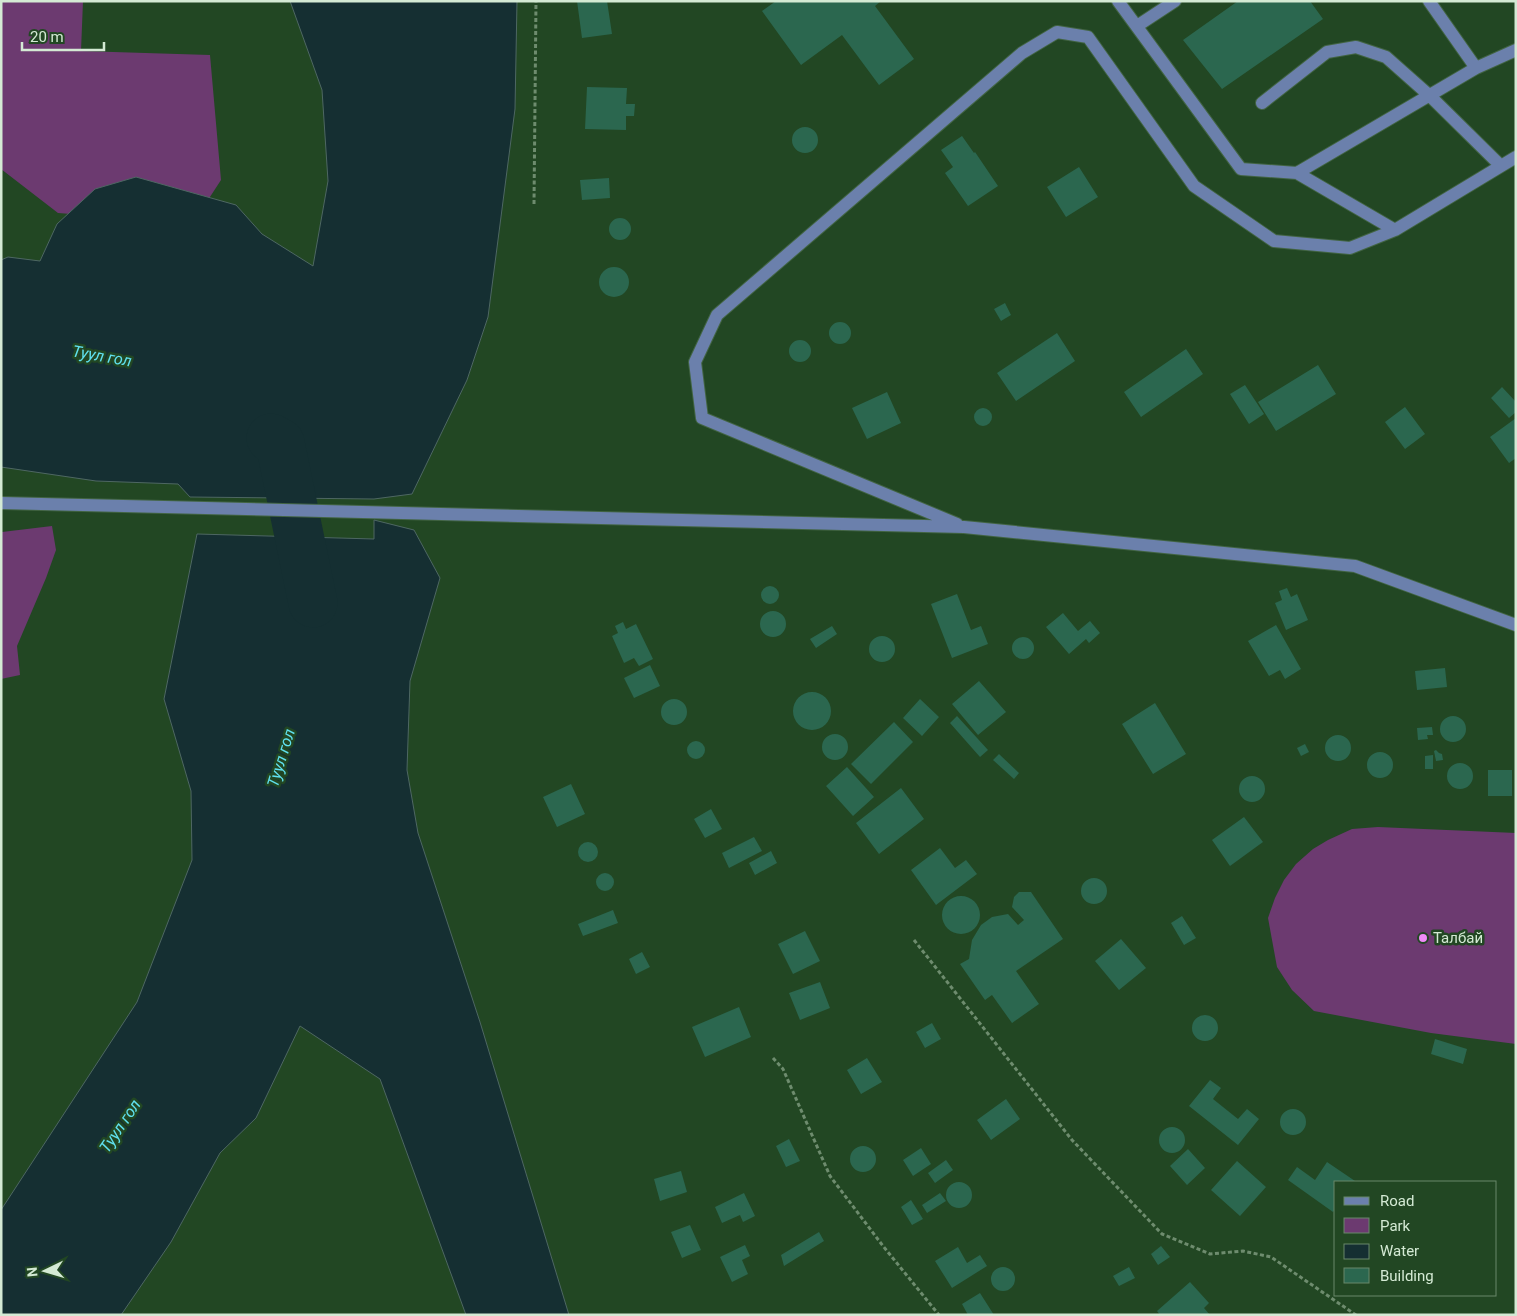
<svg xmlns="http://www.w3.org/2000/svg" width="1517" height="1316" viewBox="0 0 1517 1316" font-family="Roboto,sans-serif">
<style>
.green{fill:#6c3a70}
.water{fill:#152f32;stroke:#4e6763}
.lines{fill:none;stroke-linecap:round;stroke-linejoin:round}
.river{stroke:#152f32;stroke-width:49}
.building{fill:#2b674f}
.minor-casing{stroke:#426443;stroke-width:14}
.path{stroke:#6e8c6e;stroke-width:3;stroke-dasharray:4 2.5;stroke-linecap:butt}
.minor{stroke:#6b80ac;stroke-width:12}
.poi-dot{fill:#ef8bf7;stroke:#224723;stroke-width:2}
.labels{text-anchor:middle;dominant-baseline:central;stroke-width:5;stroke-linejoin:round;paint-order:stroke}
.poi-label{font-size:15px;fill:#d4ead4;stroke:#224723;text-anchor:start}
.water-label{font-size:16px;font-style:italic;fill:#60e1ef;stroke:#224723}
</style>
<rect width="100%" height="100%" fill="#224723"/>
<path class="green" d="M1 1H83L81 51 210 55 221 180 193 223 58 213 1 169Z
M52 526 56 550 46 578 17 646 20 675 1 679 2 532Z
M1378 827 1516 833V1044L1431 1033 1314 1011 1292 990 1277 967 1268 918 1275 898 1284 880 1296 864 1313 849 1328 840 1352 829Z"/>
<path class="water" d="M290 1H517L515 109 488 317 467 380 412 494 374 499 190 497 178 484 96 481 1 467V260L8 257 40 261 57 224 95 189 136 177 236 205 262 234 313 266 328 181 322 90Z
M374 520 414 530 440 578 410 681 407 770 418 833 480 1022 569 1315H466L380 1079 300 1026 256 1118 220 1153 171 1242 121 1315H1V1210L137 1002 192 860 191 791 164 699 197 534 374 539Z"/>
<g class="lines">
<path class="river" d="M271 438 280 443 313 603"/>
</g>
<path class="building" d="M577 1H607L612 34 582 38Z
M776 1H881L875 6 914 59 879 85 842 35 801 65 762 11Z
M1238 1H1310L1323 19 1222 89 1183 40Z
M587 87 627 88 626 104H635L634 116H626V130L585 129Z
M792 140a13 13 0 1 1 26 0a13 13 0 1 1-26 0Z
M962 136 974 153 975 152 998 186 968 206 945 173 953 167 941 150Z
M1079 167 1098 197 1066 217 1047 187Z
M609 178 610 198 582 200 580 180Z
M609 229a11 11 0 1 1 22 0a11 11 0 1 1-22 0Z
M599 282a15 15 0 1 1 30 0a15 15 0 1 1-30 0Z
M1005 303 1011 315 1001 321 994 309Z
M829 333a11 11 0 1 1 22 0a11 11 0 1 1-22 0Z
M1057 333 1075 361 1016 401 997 373Z
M789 351a11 11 0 1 1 22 0a11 11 0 1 1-22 0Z
M1186 349 1203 374 1141 417 1124 392Z
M1318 365 1336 394 1276 431 1258 402Z
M1245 385 1264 414 1249 424 1230 394Z
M1502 387 1516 402V412L1509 418 1491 398Z
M887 392 901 423 867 439 852 408Z
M1405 407 1425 434 1405 449 1385 422Z
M974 417a9 9 0 1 1 18 0a9 9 0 1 1-18 0Z
M1516 418V458L1509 463 1490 437Z
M761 595a9 9 0 1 1 18 0a9 9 0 1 1-18 0Z
M1287 588 1291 597 1297 594 1308 620 1286 630 1275 603 1282 600 1279 591Z
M957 594 971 630 981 626 988 644 952 658 931 604Z
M760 624a13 13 0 1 1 26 0a13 13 0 1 1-26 0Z
M1063 613 1078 631 1090 621 1100 633 1089 643 1086 639 1069 654 1046 627Z
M623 622 626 629 636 624 653 659 639 666 634 658 624 663 612 636 618 633 615 626Z
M1276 625 1301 669 1285 679 1280 670 1269 676 1248 641Z
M832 626 837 634 816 648 810 639Z
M869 649a13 13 0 1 1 26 0a13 13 0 1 1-26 0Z
M1012 648a11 11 0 1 1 22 0a11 11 0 1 1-22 0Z
M650 665 660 686 634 698 624 678Z
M1445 668 1447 687 1417 690 1415 671Z
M979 681 1006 712 978 735 952 704Z
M793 711a19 19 0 1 1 38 0a19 19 0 1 1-38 0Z
M920 699 939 717 922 736 903 718Z
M661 712a13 13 0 1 1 26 0a13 13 0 1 1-26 0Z
M1155 703 1186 754 1153 774 1122 724Z
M957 716 988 750 980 757 950 723Z
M1440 729a13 13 0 1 1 26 0a13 13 0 1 1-26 0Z
M894 722 913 742 871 784 851 764Z
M1432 727 1433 735H1427L1428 739 1418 740 1417 728Z
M822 747a13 13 0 1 1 26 0a13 13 0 1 1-26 0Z
M1325 748a13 13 0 1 1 26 0a13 13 0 1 1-26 0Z
M687 750a9 9 0 1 1 18 0a9 9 0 1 1-18 0Z
M1305 744 1309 752 1301 756 1297 748Z
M1436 750 1439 753 1442 754 1443 760 1436 761 1434 751Z
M1367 765a13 13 0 1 1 26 0a13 13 0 1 1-26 0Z
M999 754 1019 773 1014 779 993 760Z
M1433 755V769H1425V756Z
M1447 776a13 13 0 1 1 26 0a13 13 0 1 1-26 0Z
M847 767 874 797 853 816 826 786Z
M1488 770H1512V796H1488Z
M1239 789a13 13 0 1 1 26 0a13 13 0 1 1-26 0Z
M571 784 585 814 557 827 543 797Z
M901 788 924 819 879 854 856 823Z
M711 809 722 829 705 838 694 819Z
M1244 817 1263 842 1230 866 1212 840Z
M754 837 762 851 729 868 722 853Z
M578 852a10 10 0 1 1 20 0a10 10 0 1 1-20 0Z
M940 848 955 868 966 860 977 874 936 905 911 870Z
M771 851 777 863 755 875 749 863Z
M596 882a9 9 0 1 1 18 0a9 9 0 1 1-18 0Z
M1081 891a13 13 0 1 1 26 0a13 13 0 1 1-26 0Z
M1019 892H1031L1063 939 1016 971 1039 1004 1012 1023 992 995 985 1000 960 964 969 959 972 940 981 925 992 917 1008 914 1018 925 1024 920 1012 907 1014 897Z
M942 915a19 19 0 1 1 38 0a19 19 0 1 1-38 0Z
M613 910 618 923 583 936 578 924Z
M1182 916 1196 938 1184 945 1171 923Z
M805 931 820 961 793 974 778 944Z
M1121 939 1146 968 1119 990 1095 961Z
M642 952 650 967 636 974 629 959Z
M820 982 830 1008 800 1020 789 993Z
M739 1007 751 1037 705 1057 692 1027Z
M1192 1028a13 13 0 1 1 26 0a13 13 0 1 1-26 0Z
M932 1023 941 1039 925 1048 916 1032Z
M1435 1039 1467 1049 1463 1064 1431 1054Z
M867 1058 882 1082 861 1094 847 1070Z
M1210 1080 1221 1088 1213 1099 1238 1119 1247 1109 1259 1119 1238 1145 1189 1106Z
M1006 1099 1020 1119 991 1140 977 1120Z
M1280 1122a13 13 0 1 1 26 0a13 13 0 1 1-26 0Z
M1159 1140a13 13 0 1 1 26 0a13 13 0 1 1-26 0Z
M789 1139 800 1161 786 1167 776 1146Z
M850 1159a13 13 0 1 1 26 0a13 13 0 1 1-26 0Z
M921 1148 931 1164 913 1176 903 1160Z
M1188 1149 1205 1168 1187 1185 1170 1166Z
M946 1160 953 1170 935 1183 928 1173Z
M1237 1161 1266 1187 1240 1216 1211 1190Z
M1327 1162 1355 1181 1336 1182V1208L1333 1212 1288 1180 1297 1167 1315 1180Z
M681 1171 687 1192 660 1201 654 1179Z
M946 1195a13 13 0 1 1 26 0a13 13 0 1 1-26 0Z
M744 1193 755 1216 743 1222 740 1215 722 1223 715 1207Z
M940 1193 946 1201 927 1213 922 1205Z
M911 1200 923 1219 912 1225 901 1207Z
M690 1225 701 1250 682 1258 671 1232Z
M819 1232 824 1241 784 1266 781 1255Z
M745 1245 750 1256 742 1260 748 1274 732 1282 720 1257Z
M1161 1246 1170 1257 1158 1265 1151 1254Z
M958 1247 967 1263 980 1255 987 1266 952 1288 935 1261Z
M1129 1267 1135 1278 1119 1286 1113 1276Z
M991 1279a12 12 0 1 1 24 0a12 12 0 1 1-24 0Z
M1190 1282 1209 1303 1204 1308 1210 1315H1160L1157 1311Z
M980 1293 994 1315H968L962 1304Z"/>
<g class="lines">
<g class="minor-casing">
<path id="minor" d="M1118 1 1241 169 1297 173 1395 230
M1429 1 1476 68
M1137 26 1175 1
M1262 103 1327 52 1356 47 1386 57 1430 96 1501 166
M1297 173 1476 68 1516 50
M1 503 964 527 1355 566 1516 625
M957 524 702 418 695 362 717 315 1022 53 1057 32 1088 37 1194 186 1274 241 1350 248 1395 230 1516 157"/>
</g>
<path class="path" d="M534 204 536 1
M914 940 1072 1140 1162 1234 1210 1254 1243 1251 1271 1257 1356 1315
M773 1058 783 1069 830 1176 883 1246 939 1315"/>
<use href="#minor" class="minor"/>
</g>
<circle class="poi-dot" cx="1423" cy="938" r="5"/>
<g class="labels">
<g class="poi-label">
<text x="1433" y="938">Талбай</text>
</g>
<g class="water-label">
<text transform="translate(102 356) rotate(10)">Туул гол</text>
<text transform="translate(281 758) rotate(-73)">Туул гол</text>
<text transform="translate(120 1126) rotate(-56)">Туул гол</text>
</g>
</g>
<rect width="1517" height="1316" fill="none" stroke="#d4ead4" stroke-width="5"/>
<rect x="1334" y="1181" width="162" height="115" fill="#224723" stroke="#69886a"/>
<rect x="1344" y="1197" width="25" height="8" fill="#6b80ac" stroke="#69886a"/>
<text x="1380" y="1206" font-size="15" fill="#d4ead4">Road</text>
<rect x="1344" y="1218" width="25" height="15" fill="#6c3a70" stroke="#69886a"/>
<text x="1380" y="1231" font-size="15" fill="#d4ead4">Park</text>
<rect x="1344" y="1244" width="25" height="15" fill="#152f32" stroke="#69886a"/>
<text x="1380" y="1256" font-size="15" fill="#d4ead4">Water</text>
<rect x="1344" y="1268" width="25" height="15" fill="#2b674f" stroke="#69886a"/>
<text x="1380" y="1281" font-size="15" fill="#d4ead4">Building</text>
<g transform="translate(45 1271) rotate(265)" stroke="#224723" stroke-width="4" paint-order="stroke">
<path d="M0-4L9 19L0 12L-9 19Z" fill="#d4ead4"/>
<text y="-8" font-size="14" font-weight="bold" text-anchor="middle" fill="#d4ead4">N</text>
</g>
<path d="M22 42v8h82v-8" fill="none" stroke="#d4ead4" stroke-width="2.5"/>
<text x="30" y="42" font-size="15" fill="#d4ead4" stroke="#224723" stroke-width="4" paint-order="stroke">20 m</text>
</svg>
